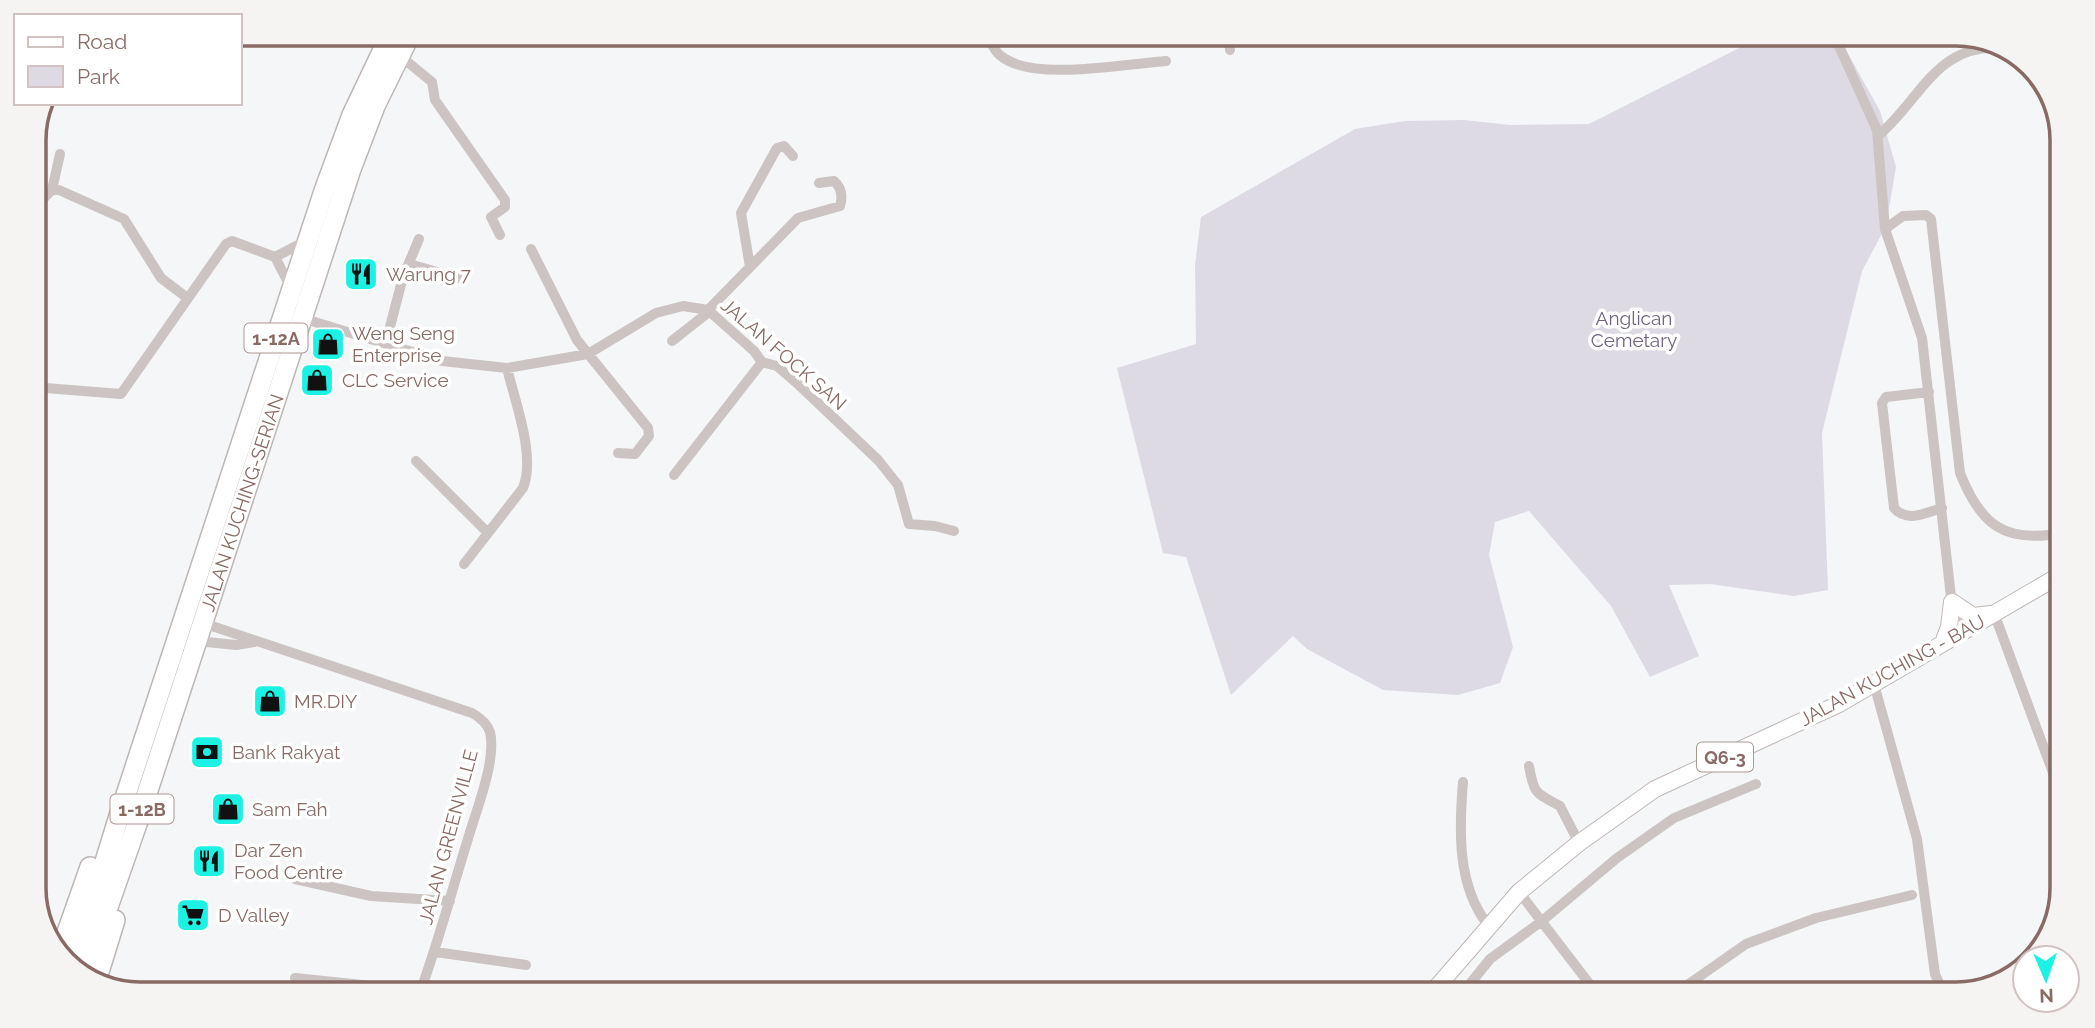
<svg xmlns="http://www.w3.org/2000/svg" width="2095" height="1028" viewBox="0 0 2095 1028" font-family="Raleway,sans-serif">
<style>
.green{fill:#dddae4}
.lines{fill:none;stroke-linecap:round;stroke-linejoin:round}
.primary-casing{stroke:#bfb7b5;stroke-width:18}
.highway-casing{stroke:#bdb6b5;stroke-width:22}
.street{stroke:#cbc4c2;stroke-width:10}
.primary{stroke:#fff;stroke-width:16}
.highway{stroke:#fff;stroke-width:19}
.labels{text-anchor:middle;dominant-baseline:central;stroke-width:7;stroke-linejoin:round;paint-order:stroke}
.shield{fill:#fff;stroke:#ac9792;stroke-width:2}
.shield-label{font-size:18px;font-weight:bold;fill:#896a64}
.poi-label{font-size:19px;fill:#896a64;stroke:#fff;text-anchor:start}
.park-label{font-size:19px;fill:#71647f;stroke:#fff}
.street-label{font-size:19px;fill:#896a64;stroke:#fff}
.rim{fill:none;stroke:#896a64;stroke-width:3.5}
</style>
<rect width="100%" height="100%" fill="#f5f6f8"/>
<path class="green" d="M1819 34 1841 41 1880 111 1896 167 1886 226 1862 271 1822 433 1828 590 1794 596 1710 584 1669 585 1699 656 1650 677 1611 606 1529 511 1495 522 1489 555 1513 647 1500 683 1458 695 1383 690 1307 649 1293 636 1231 695 1186 557 1163 553 1117 368 1196 344 1195 265 1201 217 1355 129 1405 121 1464 120 1510 125 1589 124 1751 42 1785 35Z"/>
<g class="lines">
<g class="primary-casing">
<path id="primary" d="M1952 602 1973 616 1991 614
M1943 643 1949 627 1952 602
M1430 995 1519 892 1579 843 1655 789 1839 704 2062 574"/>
</g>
<g class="highway-casing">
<g id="highway">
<path d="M59 955 90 867"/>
<path d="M75 959 119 816 325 188 352 115 391 33"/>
<path id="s1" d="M84 976 138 821 351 169 375 106 411 33"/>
<path d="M95 985 115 920"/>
</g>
</g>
<path class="street" d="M988 33C991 42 994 51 1001 56 1033 82 1125 64 1166 61
M1228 33 1230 50
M1833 33 1877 130 1885 229 1922 338 1951 597 1968 629
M399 55 432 82 435 100 505 200V207L491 217 500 235
M1878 136C1923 98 1936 41 2007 48
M52 190H59L124 219 161 278 186 297
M33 209 52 190 60 154
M1885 229 1903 216 1926 215 1931 219 1960 473C1980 524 2004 544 2062 533
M531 249 577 340 648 428 649 436 635 454 618 453
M275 257 306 241
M409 264 462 279
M750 267 741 213 777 148 784 146 793 156
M708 310 798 218 840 206C843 196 842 188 834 181L819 183
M302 318 442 361 507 368 588 354 656 313 683 306 708 310 754 351 762 362 777 366 799 385 878 460 898 485 909 524 935 526 954 531
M672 341 710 311
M386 342 403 277 419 239
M33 387 121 394 226 244 232 241 275 257 291 288
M1929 392 1886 397 1882 403 1894 508C1907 523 1925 513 1942 508
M416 461 487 532
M674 475 762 362
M464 564 523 488C536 456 515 402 507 368
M1994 613 2062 797
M203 623 472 713C481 718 487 723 490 732 497 761 475 813 467 842 451 893 438 944 419 995
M197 641 236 645 254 642
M1874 684 1917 839 1935 974 1944 995
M1529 766C1534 795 1536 793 1560 806L1579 843
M1463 782C1459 830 1457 886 1488 925
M295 879 371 896 450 901
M1519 892 1598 995
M436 952 526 965
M295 978 420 991
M1461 995 1490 959 1542 921 1617 858 1674 818 1756 784
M1673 995 1746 944 1816 918 1912 895"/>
<use href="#primary" class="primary"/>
<use href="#highway" class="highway"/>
</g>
<defs>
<g id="restaurant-square" transform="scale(1.75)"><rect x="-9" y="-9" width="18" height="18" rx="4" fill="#1bf2e4" stroke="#fff"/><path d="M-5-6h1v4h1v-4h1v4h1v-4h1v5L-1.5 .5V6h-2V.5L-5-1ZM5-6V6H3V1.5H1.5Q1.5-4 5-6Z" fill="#111"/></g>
<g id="shop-square" transform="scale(1.75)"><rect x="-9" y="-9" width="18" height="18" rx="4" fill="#1bf2e4" stroke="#fff"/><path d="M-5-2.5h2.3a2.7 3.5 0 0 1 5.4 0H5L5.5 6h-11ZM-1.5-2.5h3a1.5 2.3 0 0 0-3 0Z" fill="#111"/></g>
<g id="bank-square" transform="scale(1.75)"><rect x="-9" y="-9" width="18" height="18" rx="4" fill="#1bf2e4" stroke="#fff"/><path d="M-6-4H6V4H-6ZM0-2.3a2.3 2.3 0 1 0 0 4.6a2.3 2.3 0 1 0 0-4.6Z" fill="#111"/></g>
<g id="supermarket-square" transform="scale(1.75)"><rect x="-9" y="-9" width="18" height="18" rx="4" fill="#1bf2e4" stroke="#fff"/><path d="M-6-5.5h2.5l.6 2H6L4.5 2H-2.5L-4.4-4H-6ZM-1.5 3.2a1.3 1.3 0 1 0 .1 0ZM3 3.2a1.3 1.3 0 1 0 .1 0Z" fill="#111"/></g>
</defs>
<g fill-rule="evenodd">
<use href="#restaurant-square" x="361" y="274"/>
<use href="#shop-square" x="328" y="344"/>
<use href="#shop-square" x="317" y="380"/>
<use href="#shop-square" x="270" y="701"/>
<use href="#bank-square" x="207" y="752"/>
<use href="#shop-square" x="228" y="809"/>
<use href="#restaurant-square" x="209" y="861"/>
<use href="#supermarket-square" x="193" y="915"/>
</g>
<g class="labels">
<g class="shield">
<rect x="244.5" y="323.5" width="63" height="29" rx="5"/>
<rect x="1697" y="742.5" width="56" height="29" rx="5"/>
<rect x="110.5" y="794.5" width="63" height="29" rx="5"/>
</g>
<g class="shield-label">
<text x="276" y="338">1-12A</text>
<text x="1725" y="757">Q6-3</text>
<text x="142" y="809">1-12B</text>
</g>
<g class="poi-label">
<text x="386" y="274">Warung 7</text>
<text x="352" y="333">Weng Seng<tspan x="352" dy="22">Enterprise</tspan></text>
<text x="342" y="380">CLC Service</text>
<text x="294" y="701">MR.DIY</text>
<text x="232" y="752">Bank Rakyat</text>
<text x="252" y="809">Sam Fah</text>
<text x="234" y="850">Dar Zen<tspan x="234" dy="22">Food Centre</tspan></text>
<text x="218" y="915">D Valley</text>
</g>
<g class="park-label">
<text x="1634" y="318">Anglican<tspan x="1634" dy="22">Cemetary</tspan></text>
</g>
<g class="street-label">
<text transform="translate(784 354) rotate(41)">JALAN FOCK SAN</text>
<text stroke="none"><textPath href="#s1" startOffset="499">JALAN KUCHING-SERIAN</textPath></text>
<text transform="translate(1892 670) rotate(-29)">JALAN KUCHING - BAU</text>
<text transform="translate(448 837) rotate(-75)">JALAN GREENVILLE</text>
</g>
</g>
<path d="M0 0H2095V1028H0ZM140 46H1956A94 94 0 0 1 2050 140V888A94 94 0 0 1 1956 982H140A94 94 0 0 1 46 888V140A94 94 0 0 1 140 46Z" fill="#f6f3f3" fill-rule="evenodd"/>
<path class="rim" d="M140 46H1956A94 94 0 0 1 2050 140V888A94 94 0 0 1 1956 982H140A94 94 0 0 1 46 888V140A94 94 0 0 1 140 46Z"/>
<rect x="14" y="14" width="228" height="91" fill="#ffffff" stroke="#d0c3c1" stroke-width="2"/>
<rect x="28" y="37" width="35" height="10" fill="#ffffff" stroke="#d0c3c1" stroke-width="2"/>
<text x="77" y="49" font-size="21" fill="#896a64">Road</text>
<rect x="28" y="66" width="35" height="21" fill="#dddae4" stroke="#d0c3c1" stroke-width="2"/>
<text x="77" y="84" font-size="21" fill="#896a64">Park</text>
<g transform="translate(2046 979) rotate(178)"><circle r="33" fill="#ffffff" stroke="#d0c3c1" stroke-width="2"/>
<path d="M0-5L12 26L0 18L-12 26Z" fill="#1bf2e4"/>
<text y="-10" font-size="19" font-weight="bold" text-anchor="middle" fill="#896a64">N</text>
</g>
</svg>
